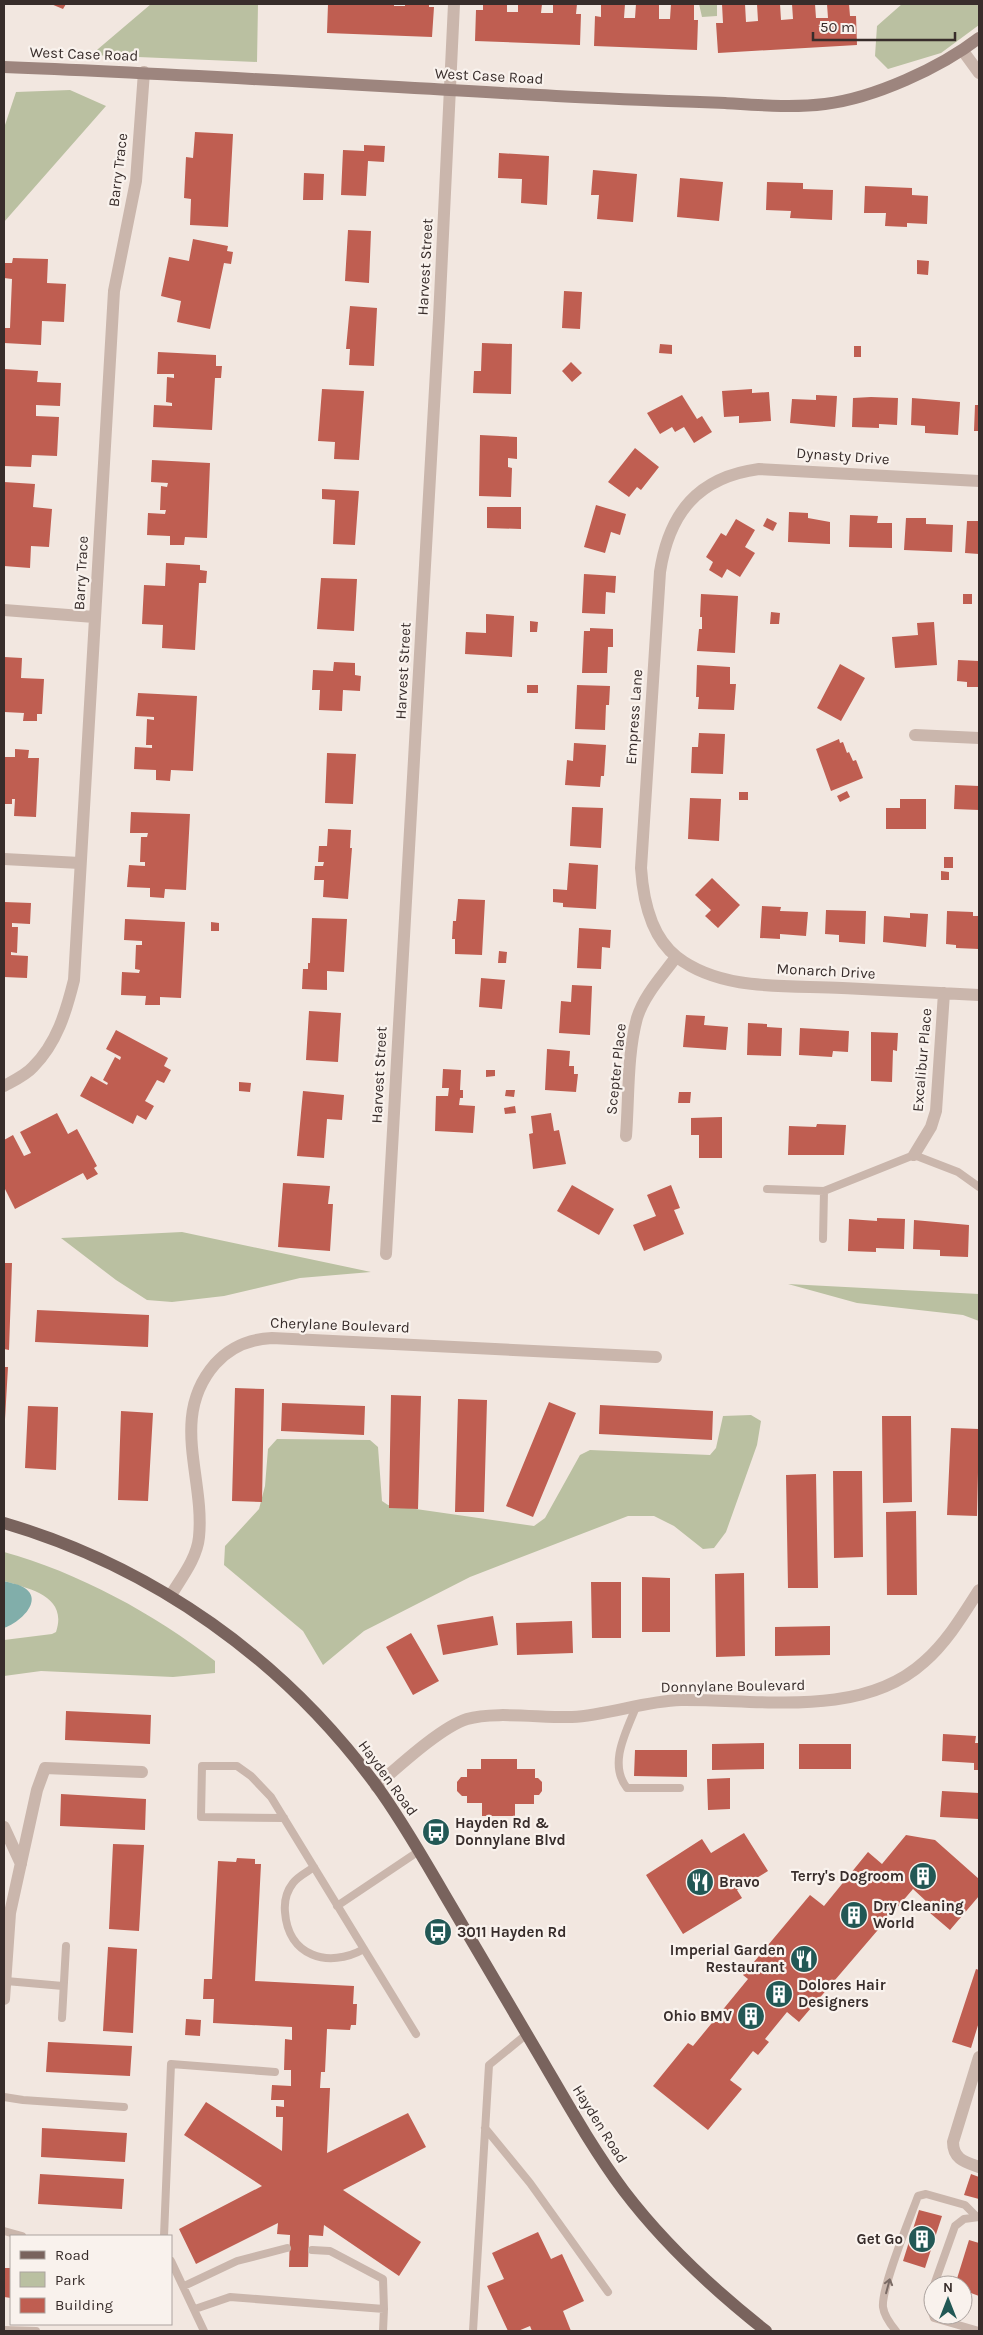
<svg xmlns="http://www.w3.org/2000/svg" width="983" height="2335" viewBox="0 0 983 2335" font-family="Karla,sans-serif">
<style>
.green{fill:#bac0a1}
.water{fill:#81aeaa}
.building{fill:#bf5e51}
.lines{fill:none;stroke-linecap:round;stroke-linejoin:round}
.lane{stroke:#cab6ac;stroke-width:8}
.street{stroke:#cab6ac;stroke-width:12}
.secondary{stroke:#9d857e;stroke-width:12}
.primary{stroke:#79635d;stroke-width:12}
.oneway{stroke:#7a6b65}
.labels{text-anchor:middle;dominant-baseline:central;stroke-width:4.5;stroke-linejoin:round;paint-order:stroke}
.street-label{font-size:15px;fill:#382d2b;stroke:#f9f2ed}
.poi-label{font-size:15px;font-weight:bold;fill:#382d2b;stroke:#f9f2ed;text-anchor:start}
</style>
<rect width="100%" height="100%" fill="#f2e7e0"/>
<path class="green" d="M151 4H258L257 62 91 55Z
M699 4H717V16L702 17Z
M902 4H979V25L941 53 888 69 875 56 877 26Z
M70 90 106 106 4 222V128L16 92Z
M182 1232 371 1272 300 1278 224 1296 172 1302 147 1300 116 1280 61 1238Z
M788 1284 979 1294V1321L963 1315 857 1303Z
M751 1415 761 1421 757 1445 726 1532 714 1548 703 1549 674 1526 654 1516H628L470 1577 364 1631 323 1665 303 1631 224 1565 225 1546 259 1509 265 1486 268 1449 277 1439 370 1440 378 1447 382 1501 388 1505 534 1526 545 1518 580 1455 590 1450 710 1455 716 1448 723 1416Z
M4 1552C77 1572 155 1614 215 1661V1673L173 1677 41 1671 4 1676V1640L52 1634 56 1632C68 1596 30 1589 4 1581Z"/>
<path class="water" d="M4 1581C10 1583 18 1584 23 1587 46 1600 18 1624 4 1628Z"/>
<path class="building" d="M51 4H66L63 9Z
M328 4H394V6H405V4H429V7H434L432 37 327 33Z
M483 4H507V12H518V4H542L541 13H553V4H577L576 14H581L580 45 475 41 476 10H483Z
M601 4H625L624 18H635L636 4H659V19H670L671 4H694V20H698L697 50 594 46 595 16 601 17Z
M722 4H745L746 22 758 21 757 4H780L781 20 793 19 792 4H815L816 18H828L827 4H849L850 16H856L857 45 718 53 716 23H723Z
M195 132 233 134 228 227 190 225 191 199 184 198 186 157 193 158Z
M364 145 385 146 384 162 368 161 366 196 341 195 343 150 364 151Z
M499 153 549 156 547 205 521 203 522 179 498 178Z
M593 170 637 174 633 222 597 219 599 195H591Z
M304 173 324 174 323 200H303Z
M680 178 723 182 719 221 677 217Z
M767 182 803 183V189L833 190 832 220 790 218 791 211 766 210Z
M865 186 912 188V195L928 196 927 224 907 223V227L885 226 886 213H864Z
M348 230 371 231 369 283 345 281Z
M193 239 228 246 227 251 233 252 231 264 224 263 210 329 177 322 181 301 161 296 169 257 189 261Z
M13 258 48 259 47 283 66 284 64 322 42 321 41 345 4 343V328H10L12 279 4 278V263H12Z
M917 260 929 261 928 275 917 274Z
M564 291 582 292 580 329 562 328Z
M350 306 377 308 374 366 349 365 350 349H346Z
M482 343 512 344 511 394 473 393 474 371H481Z
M660 344 672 345V354L659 353Z
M854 346H861V357H854Z
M158 352 216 355V366H222L221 378H215L212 430 153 427 154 405 172 406V403L166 402 167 377 174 378V374H157Z
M571 362 582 373 572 382 562 371Z
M4 369 38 371 37 382 61 383 60 406 36 405V416L59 417 57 456 32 455 31 467 4 466Z
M322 389 364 391 359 460 334 459 335 442 318 441Z
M752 389V393L769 392 771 421 739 423V416L724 417 722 391Z
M682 395 697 419 702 416 712 432 694 443 684 427 675 432 672 427 660 434 647 413Z
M816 395 837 396 835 427 790 423 792 399 816 400Z
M871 397 898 398 897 425 879 424V428L852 427 853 398Z
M912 398 960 402 958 435 925 433V426L911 425Z
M975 405H979V431H974Z
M480 435 517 437V459L508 458V467L512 468 511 497 479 496Z
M635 448 659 467 641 490 637 487 629 497 608 482Z
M152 460 210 463 207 538 185 537 184 545H170V536L147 535 148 513 165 514 166 510H160L161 486 167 487 168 483 151 482Z
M4 482 35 484 33 507 52 509 49 547 31 546 30 568 4 566Z
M322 489 359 491 355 545 333 544 335 500 322 499Z
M596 505 626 514 620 535 611 532 605 553 584 547Z
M487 507H521V529L487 528Z
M789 512 808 513V518L830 522V544L788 542Z
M850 515 878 516 877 523H892V548L849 547Z
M767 518 777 523 773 531 763 526Z
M906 518H926V524L953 525 952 552 904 550Z
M736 519 755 530 745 547 755 553 740 577 727 569 722 578 709 570 713 562 706 557 721 533 726 536Z
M967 521H979V554L965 553Z
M166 563 200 565V570L207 571 206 583H199L195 650 162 648 163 625 142 624 144 585 165 586Z
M584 574 616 576 615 593 606 592 605 614 582 613Z
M321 578 357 579 354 631 317 629Z
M701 594 738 596 735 653 697 651 699 629H702V617H700Z
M963 594H972V604H963Z
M771 612 780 613 779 624H770Z
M486 614 514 616 512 657 465 654 466 632 486 633Z
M530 621 538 622 537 632H530Z
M934 622 937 665 895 668 892 637 918 635 917 623Z
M590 628 613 629V647H608L607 673H582L584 631H590Z
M4 657 22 658 21 678 44 679 42 714H37V721H23L24 713 4 712Z
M958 660 979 661V687H967V682L957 681Z
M334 662 355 663V675L361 676 360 691 343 690 342 711 319 710 320 690H312L313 670 333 671Z
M840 664 865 678 841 721 817 708Z
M697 665 730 667V684H736L734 710 698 709 699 697H696Z
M527 685H538V693H527Z
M577 685 610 686 609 705H606L605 730 575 729Z
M138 693 197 696 193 771 171 770 170 781 156 780V770L134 769 135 747 152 748V745H146L147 719 154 720V717L136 716Z
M699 733 725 734 723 774 691 773 692 747H698Z
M839 739 840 743 843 742 847 753 849 752 853 761 856 760 863 778 831 791 816 749Z
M574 743 606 745 604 776H601L600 787 565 785 567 760 573 761Z
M15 749 29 750 28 758H39L36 817 14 816 15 799H12V804H4V757H15Z
M327 753 356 754 353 804 325 803Z
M955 785 979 786V810L954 809Z
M847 791 850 797 840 802 837 796Z
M739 792H748V800H739Z
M690 798 721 799 719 841 688 839Z
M900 799H926V829H886V808H900Z
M572 807 603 808 601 848 570 846Z
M131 812 190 814 186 890 165 889 164 898 150 897V888L127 887 129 865 145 866V862H140L141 837H147L148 833H130Z
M328 829 351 830 350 848H352L348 899 323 897 324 880H314L315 866H323L324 862H318L319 846H327Z
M944 857H953V868H944Z
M569 863 598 865 596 909 563 907V903L553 902V889L567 890Z
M941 871 949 872V880H941Z
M712 878 740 905 718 928 705 916 711 910 695 895Z
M458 899 485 900 482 955 455 954V939H452L453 921H456Z
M4 902 31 903 30 924 12 923V927H18L17 953 11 952V955L28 956 27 978 4 977Z
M762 906 781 907 780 911 808 912 806 936 780 934V939L760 938Z
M826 910 866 911 865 944 839 942V935L825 934Z
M947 911 973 912V916H979V949L956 948V945L946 944Z
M910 913 928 914 926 947 883 942 884 916 910 918Z
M312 918 347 919 344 972 327 971V990L302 989 303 969H308V963H310Z
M125 919 185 922 181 998 160 997V1005H145L146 996 121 995 122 972 139 973 140 970 135 969 136 945H142V941L124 940Z
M211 922 219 923V931H211Z
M579 928 611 930 610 948 602 947 601 969 577 968Z
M499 951 507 952 506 963H498Z
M481 978 505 980 502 1009 479 1007Z
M572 985 592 986 590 1035 559 1033 561 1001 571 1002Z
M309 1011 341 1013 338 1062 306 1060Z
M686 1015 705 1016 704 1025 728 1027 726 1050 683 1047Z
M748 1023 767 1024V1027L782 1028 781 1056 747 1055Z
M800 1028 849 1031 848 1052 833 1051 832 1057 799 1055Z
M116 1030 168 1058 164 1066 171 1070 164 1083 157 1080 145 1101 154 1106 146 1120 137 1115 133 1124 80 1096 91 1076 107 1085 108 1083 103 1080 115 1057 120 1060 121 1057 106 1049Z
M871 1032 898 1033 897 1051 893 1050 892 1082 871 1081Z
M547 1049 570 1051 569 1066H574V1074H578L576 1092 545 1090Z
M443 1069 461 1070 460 1090H463V1098H460L459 1105 475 1106 473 1133 435 1131 436 1096H448L449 1088H442Z
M486 1070H495V1076L486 1077Z
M239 1082 251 1083 250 1092 239 1091Z
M506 1090H515L514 1097 505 1096Z
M303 1091 344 1095 342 1120 327 1119 324 1158 297 1156Z
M679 1092H691L690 1103H678Z
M515 1106 516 1113 505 1114 504 1108Z
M57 1113 68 1134 77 1129 97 1166 94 1168 98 1174 87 1180 83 1173 15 1209 4 1187V1140L13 1135 24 1156 31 1153 20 1132Z
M551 1113 554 1131 559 1130 566 1164 533 1169 529 1134 533 1133 531 1116Z
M722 1117V1158H699V1135H691V1118Z
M817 1124 846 1125 844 1155H788L789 1126 816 1127Z
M283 1183 330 1186 328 1204H333L330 1251 278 1247Z
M572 1185 614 1209 599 1235 557 1211Z
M671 1185 680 1208 674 1210 684 1234 644 1251 633 1225 656 1216 647 1195Z
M877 1218 905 1219 904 1249 876 1248V1252L848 1251 849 1219 877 1221Z
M914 1220 969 1225 968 1257 940 1256V1250L913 1249Z
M4 1263H12L9 1350 4 1349Z
M37 1310 149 1315 148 1347 35 1342Z
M4 1367H8L5 1419H4Z
M235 1388 264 1389 262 1502 232 1501Z
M391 1395 421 1396 418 1509 389 1508Z
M458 1399 487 1400 484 1512H455Z
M549 1402 576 1413 533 1517 506 1506Z
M282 1403 365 1406 364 1435 281 1431Z
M600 1405 713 1411 712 1440 599 1434Z
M28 1406 58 1407 56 1470 25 1468Z
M121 1411 153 1413 148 1501 118 1500Z
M882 1416H911L912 1502 883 1503Z
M951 1428 979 1429 977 1516 947 1515Z
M833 1471H862L863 1557 834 1558Z
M816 1474 818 1588H788L786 1475Z
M916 1511 917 1595H887L886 1512Z
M744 1573 745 1656 716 1657 715 1574Z
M642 1577 670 1578V1632H642Z
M591 1582H621V1638H592Z
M493 1616 498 1645 443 1655 437 1625Z
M572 1621 573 1653 517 1655 516 1623Z
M830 1626V1655L775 1656V1627Z
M411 1633 439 1681 413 1695 386 1647Z
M66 1711 151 1715 150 1744 65 1740Z
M943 1734 976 1736 975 1743H979V1770H974V1763L942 1761Z
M764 1743V1769L712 1770V1744Z
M799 1744H851V1769H799Z
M635 1750H687V1777L634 1776Z
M481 1759H517V1769H535V1778H538L542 1782V1791L539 1795H534V1804H515V1816H482V1803H467V1796H462L457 1791V1782L461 1777H467V1769H481Z
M730 1778V1809L708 1810 707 1779Z
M942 1791 979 1793V1819L940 1817Z
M61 1794 146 1799 145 1830 60 1826Z
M744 1833 768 1871 737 1890 742 1898 683 1934 646 1875 702 1839 711 1853Z
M906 1835 935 1840 979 1879V1896L950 1930 923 1907 927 1902 913 1889 799 2022 787 2012 765 2039 769 2042 758 2055 753 2051 730 2080 742 2089 708 2130 653 2086 688 2043 693 2046 748 1979 743 1975 810 1895 824 1906 868 1852 882 1864Z
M113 1844 144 1845 139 1931 109 1929Z
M237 1858 255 1859V1864H261L255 1981 354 1986 353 2004H357L356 2025H351L350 2030 327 2029 325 2072H321L320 2088H330L327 2153 408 2113 426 2147 343 2190 421 2242 399 2276 324 2225 323 2236 309 2235 308 2267H289L290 2235 277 2234 278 2223 196 2264 179 2229 262 2186 184 2135 206 2102 282 2151 283 2117H276V2106L284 2107V2100H271L272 2085 291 2086V2070H284L285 2039 292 2040V2027L213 2023 214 1999H203L204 1979H212L218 1861 236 1862Z
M108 1947 137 1949 133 2033 103 2031Z
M976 1969 979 1970V2022L971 2048 952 2042Z
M186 2019 201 2020 200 2036 185 2035Z
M48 2042 132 2046 130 2076 46 2072Z
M42 2128 127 2133 125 2162 41 2157Z
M40 2174 124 2179 122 2209 38 2204Z
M971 2174 979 2177V2199L964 2195Z
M919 2210 942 2216 925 2268 903 2261Z
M538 2232 551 2259 562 2254 584 2301 563 2311 571 2331H532L530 2326 518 2331H508L487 2286 504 2279 492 2253Z
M969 2240 979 2243V2296L963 2290V2285H955Z
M4 2268H11V2298L4 2297Z"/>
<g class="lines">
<path class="lane" d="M767 1189 824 1191 914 1155 958 1172 979 1187
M823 1239 824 1191
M636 1707C626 1732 608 1764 627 1788H680
M284 1818 201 1817 202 1766H237L251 1776 271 1797 416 2034
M314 1867C307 1872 297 1877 293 1883 286 1892 284 1901 285 1912 288 1956 328 1969 364 1949
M337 1906 419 1851
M6 1981 63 1986
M62 2018 66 1946
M4 2097 23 2100 124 2107
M485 2128 530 2183 608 2292
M4 2231 22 2236
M164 2236 171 2064 275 2072
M312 2250 330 2251 383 2279 384 2309
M171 2261 204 2331
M934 2285 955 2226 964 2219 979 2217
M184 2286 237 2261 287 2248
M933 2287 928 2302 934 2318 979 2331
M195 2309 230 2297 384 2309 383 2331
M4 2330 36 2331
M473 2331 489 2065 527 2034
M896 2331C891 2325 884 2316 883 2307 881 2288 910 2218 918 2196L926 2194 965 2205 976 2216"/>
<path class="street" d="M963 51 979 73
M979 481 759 469C698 477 669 513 660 572L641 868C643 898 651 937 677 957 722 992 789 985 842 988 888 990 934 993 979 995
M4 610 94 617
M915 735 979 738
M4 859 80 863
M4 1086C13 1081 26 1075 33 1067 57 1043 66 1012 74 980L114 291 136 181 144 72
M626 1136C629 1098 627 1055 637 1018 644 995 663 975 676 957
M914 1155 931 1127 936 1111 944 993
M386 1254 439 318 454 4
M171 1595C182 1577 197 1558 199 1537 205 1477 169 1417 215 1364 230 1347 250 1339 272 1338L656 1357
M376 1786C398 1767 441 1727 467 1719 493 1711 543 1718 572 1717 609 1715 644 1701 681 1700 759 1699 861 1719 924 1662 947 1642 963 1615 979 1590
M4 1827 21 1864
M4 1999 10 1913 37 1790 45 1768 142 1772
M979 2057 953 2142C953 2159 965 2162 979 2167"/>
<path class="secondary" d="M4 67C188 74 372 86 556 96 612 99 669 101 725 103 758 105 792 108 825 104 874 98 940 68 979 38"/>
<path class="primary" d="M4 1523C154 1567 283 1659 376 1785 401 1819 422 1856 443 1892 475 1946 507 2000 539 2055 566 2101 592 2148 624 2191 665 2245 714 2290 766 2331"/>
</g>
<defs><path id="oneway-shaft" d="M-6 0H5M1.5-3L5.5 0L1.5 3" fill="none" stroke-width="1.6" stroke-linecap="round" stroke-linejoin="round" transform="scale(1.25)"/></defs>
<use class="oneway" href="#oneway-shaft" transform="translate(888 2286) rotate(-75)"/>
<defs>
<g id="bus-disc" transform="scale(1.4375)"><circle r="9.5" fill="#225855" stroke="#f9f2ed"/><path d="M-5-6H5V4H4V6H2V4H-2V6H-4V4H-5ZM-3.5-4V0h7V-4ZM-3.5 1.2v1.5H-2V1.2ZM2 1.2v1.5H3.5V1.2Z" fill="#fff"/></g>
<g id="building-disc" transform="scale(1.4375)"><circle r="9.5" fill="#225855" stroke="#f9f2ed"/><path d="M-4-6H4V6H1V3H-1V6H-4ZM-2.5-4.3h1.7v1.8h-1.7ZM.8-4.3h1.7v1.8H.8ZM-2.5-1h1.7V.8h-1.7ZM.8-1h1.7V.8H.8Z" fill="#fff"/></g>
<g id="restaurant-disc" transform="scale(1.4375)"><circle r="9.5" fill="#225855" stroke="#f9f2ed"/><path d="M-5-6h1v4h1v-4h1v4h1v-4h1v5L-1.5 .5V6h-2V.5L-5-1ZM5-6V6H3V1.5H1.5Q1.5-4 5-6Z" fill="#fff"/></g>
</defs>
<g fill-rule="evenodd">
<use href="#bus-disc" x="436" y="1832"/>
<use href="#building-disc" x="923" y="1876"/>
<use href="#restaurant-disc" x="700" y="1882"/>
<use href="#building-disc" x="854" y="1915"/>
<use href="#bus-disc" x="438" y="1932"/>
<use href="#restaurant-disc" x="804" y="1959"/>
<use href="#building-disc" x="779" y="1994"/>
<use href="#building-disc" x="751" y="2016"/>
<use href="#building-disc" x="922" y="2239"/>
</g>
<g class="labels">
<g class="street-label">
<text transform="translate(84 54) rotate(2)">West Case Road</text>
<text transform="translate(489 76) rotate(3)">West Case Road</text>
<text transform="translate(118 170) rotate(-83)">Barry Trace</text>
<text transform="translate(425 267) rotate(-87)">Harvest Street</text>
<text transform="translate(843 456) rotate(4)">Dynasty Drive</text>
<text transform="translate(81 573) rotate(-87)">Barry Trace</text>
<text transform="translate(403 671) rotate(-87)">Harvest Street</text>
<text transform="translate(634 717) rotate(-86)">Empress Lane</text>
<text transform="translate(826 971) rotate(3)">Monarch Drive</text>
<text transform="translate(922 1060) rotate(-85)">Excalibur Place</text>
<text transform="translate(616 1069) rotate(-84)">Scepter Place</text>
<text transform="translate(379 1075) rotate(-87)">Harvest Street</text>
<text transform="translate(340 1325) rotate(2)">Cherylane Boulevard</text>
<text transform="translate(733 1686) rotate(-1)">Donnylane Boulevard</text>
<text transform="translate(388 1778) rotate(54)">Hayden Road</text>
<text transform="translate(600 2124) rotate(58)">Hayden Road</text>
</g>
<g class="poi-label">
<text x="455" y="1823">Hayden Rd &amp;<tspan x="455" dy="17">Donnylane Blvd</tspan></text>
<text x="904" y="1876" text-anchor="end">Terry's Dogroom</text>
<text x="719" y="1882">Bravo</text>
<text x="873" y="1906">Dry Cleaning<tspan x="873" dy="17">World</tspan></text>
<text x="457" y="1932">3011 Hayden Rd</text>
<text x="785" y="1950" text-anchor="end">Imperial Garden<tspan x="785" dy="17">Restaurant</tspan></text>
<text x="798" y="1985">Dolores Hair<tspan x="798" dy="17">Designers</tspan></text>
<text x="732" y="2016" text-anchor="end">Ohio BMV</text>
<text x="903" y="2239" text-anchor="end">Get Go</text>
</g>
</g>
<rect width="983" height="2335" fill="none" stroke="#382d2b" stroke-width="10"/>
<rect x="10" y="2235" width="162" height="90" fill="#f9f2ed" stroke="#aca39f"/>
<rect x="20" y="2251" width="25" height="8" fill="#79635d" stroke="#aca39f"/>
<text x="55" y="2260" font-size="15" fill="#382d2b">Road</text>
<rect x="20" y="2272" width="25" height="15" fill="#bac0a1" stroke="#aca39f"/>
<text x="55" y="2285" font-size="15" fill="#382d2b">Park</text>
<rect x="20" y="2298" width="25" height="15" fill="#bf5e51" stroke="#aca39f"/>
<text x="55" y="2310" font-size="15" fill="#382d2b">Building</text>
<g transform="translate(948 2300)"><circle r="24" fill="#f9f2ed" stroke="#aca39f"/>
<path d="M0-4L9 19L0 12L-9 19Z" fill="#225855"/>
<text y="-8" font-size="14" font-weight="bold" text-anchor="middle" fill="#382d2b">N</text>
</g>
<path d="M813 32v8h142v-8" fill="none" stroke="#382d2b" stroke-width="2.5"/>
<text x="820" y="32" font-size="15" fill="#382d2b" stroke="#f9f2ed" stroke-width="4" paint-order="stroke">50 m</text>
</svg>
